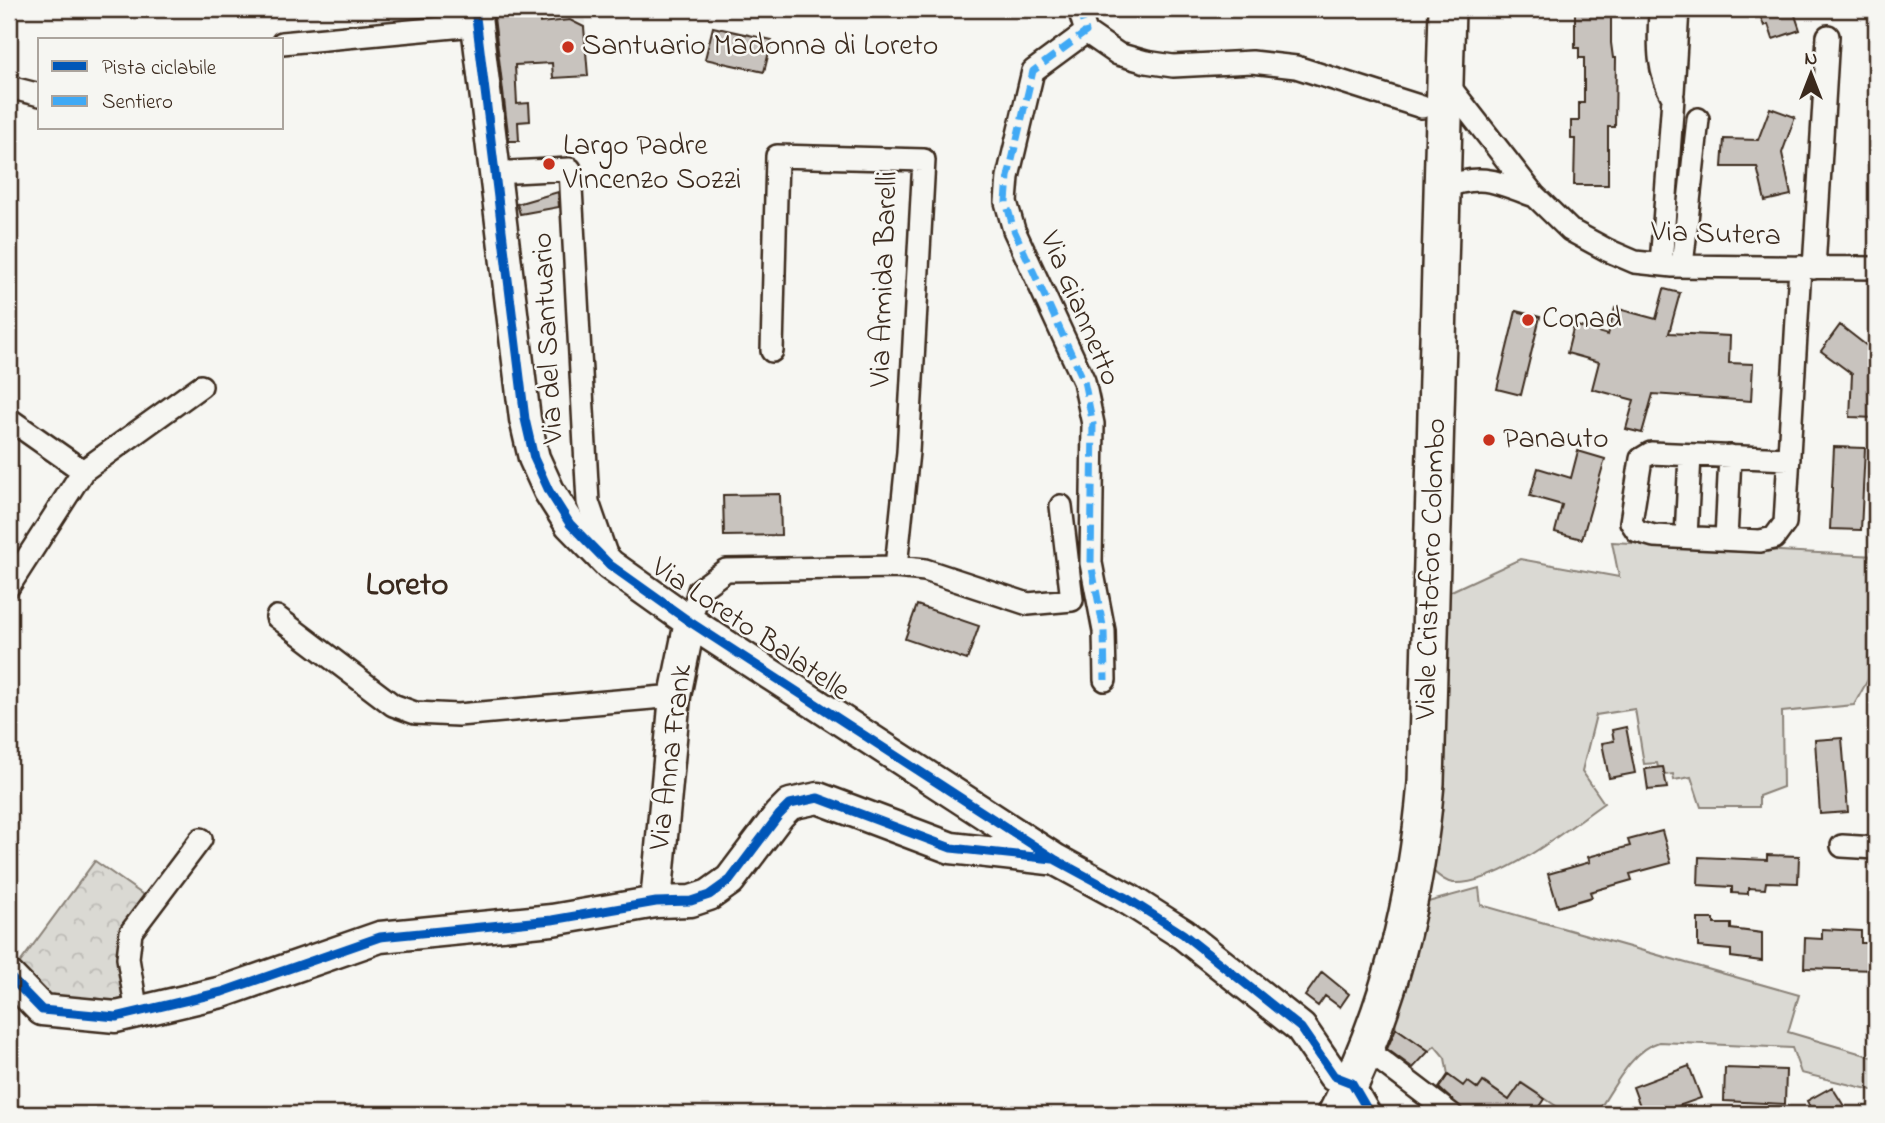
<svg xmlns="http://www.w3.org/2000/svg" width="1885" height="1123" viewBox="0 0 1885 1123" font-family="'Indie Flower',sans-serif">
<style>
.built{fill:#e8e7e2}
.grass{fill:#dad9d3;stroke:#8a8278;stroke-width:2}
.park{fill:url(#park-crowns);stroke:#8a8278;stroke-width:2}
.building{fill:#c8c3be;stroke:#3b2a1e;stroke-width:2}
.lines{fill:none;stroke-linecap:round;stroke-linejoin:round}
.street-casing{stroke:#3b2a1e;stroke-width:26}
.secondary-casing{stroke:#3b2a1e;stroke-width:35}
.primary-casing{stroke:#3b2a1e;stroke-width:40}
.street{stroke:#f6f6f2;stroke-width:21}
.secondary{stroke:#f6f6f2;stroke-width:30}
.primary{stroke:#f6f6f2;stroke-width:35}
.quiet{stroke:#3fa9f5;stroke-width:7;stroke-dasharray:14 7;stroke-linecap:butt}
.cycleway-casing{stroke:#f6f6f2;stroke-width:13}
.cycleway{stroke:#0057b8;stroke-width:9}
.poi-dot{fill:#c8321e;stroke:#f6f6f2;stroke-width:2.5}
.labels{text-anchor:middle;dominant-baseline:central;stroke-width:5;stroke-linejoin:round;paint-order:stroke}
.poi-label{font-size:30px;fill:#3b2a1e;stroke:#f6f6f2;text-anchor:start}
.street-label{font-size:30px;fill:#3b2a1e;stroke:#f6f6f2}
.quarter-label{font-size:33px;font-weight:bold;fill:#3b2a1e;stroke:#f6f6f2}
</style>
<defs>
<pattern id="park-crowns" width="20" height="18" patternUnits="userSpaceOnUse" patternTransform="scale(1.75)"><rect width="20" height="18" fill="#dad9d3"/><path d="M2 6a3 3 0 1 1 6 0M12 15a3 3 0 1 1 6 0" fill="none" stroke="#bcbab5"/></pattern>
</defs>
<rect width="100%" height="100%" fill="#f6f6f2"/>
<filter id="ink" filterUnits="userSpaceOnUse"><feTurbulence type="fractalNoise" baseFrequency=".0143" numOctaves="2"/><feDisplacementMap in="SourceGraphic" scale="14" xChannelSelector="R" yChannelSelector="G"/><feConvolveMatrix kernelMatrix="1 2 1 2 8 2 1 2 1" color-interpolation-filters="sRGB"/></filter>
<g filter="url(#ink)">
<path class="built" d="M486 9H584L585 24 576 21 577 16 572 14 569 20 522 29 491 30Z"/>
<path class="grass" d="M1612 542 1876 556V665L1854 705 1782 712 1783 787 1759 796V807H1701L1691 777 1674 780 1673 774 1665 775 1663 767H1658L1657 763 1644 764 1635 709 1596 715 1582 771 1604 803C1568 828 1499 886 1453 883 1445 882 1437 875 1431 869L1447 593 1520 559 1619 577Z
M1479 888 1481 905 1799 995 1788 1032 1876 1058V1091L1801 1073 1792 1048 1659 1042C1630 1051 1613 1090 1596 1114H1568L1522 1083 1509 1100 1484 1082 1478 1089 1463 1086 1448 1075 1445 1058 1435 1046 1429 1051 1396 1028 1393 1011 1418 916 1427 913 1428 902Z"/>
<path class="park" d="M95 861 149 899 124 997 115 1004 40 997 14 971Z"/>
<path class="building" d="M493 9H539L540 23 570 20 584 27 588 76 553 78 552 63 515 65 517 104 529 103 530 121 518 122 519 141H509Z
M1575 9H1611V43L1613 58H1616L1615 127H1608V185H1574L1575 139H1571V121H1579V103H1584V58H1579V48H1575Z
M1758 9H1805V11L1795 15 1800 30 1773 39 1768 24 1764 26Z
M713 27 772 40 764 72 705 59Z
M1770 108 1795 117 1782 153 1791 195 1765 201 1757 167H1722L1724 139 1758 140Z
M558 192 559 207 520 214 517 204Z
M1664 289 1680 293 1669 333 1730 336 1729 363 1753 364 1751 401 1653 394 1642 433 1626 429 1634 400 1592 389 1599 362 1567 353 1574 325 1608 335 1615 308 1656 319Z
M1516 311 1540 317 1521 395 1497 389Z
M1840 325 1876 353V418L1850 417 1852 374 1821 351Z
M1834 447 1865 448 1861 530 1830 529Z
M1578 451 1605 459 1582 539 1555 532 1562 505 1530 496 1538 468 1571 478Z
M780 494 781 535 724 536 723 495Z
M917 605 979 626 967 660 905 639Z
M1626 727 1635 773 1609 778 1602 743 1614 741 1612 730Z
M1842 738 1848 812 1820 814 1815 740Z
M1663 767 1667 788 1648 790 1645 769Z
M1662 831 1671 863 1630 874 1632 880 1590 892 1592 897 1558 907 1548 874 1590 862 1588 857 1630 846 1628 840Z
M1767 855 1799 856 1798 883 1766 882 1765 889 1748 888V894L1732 893V887L1698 885 1699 857 1767 860Z
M1698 919H1714V924H1731V929L1762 933V961L1731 957V950L1698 947Z
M1822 929 1861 931V943H1876V970L1804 968 1805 938 1822 939Z
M1322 972 1349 994 1340 1007 1325 996 1318 1006 1305 996Z
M1396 1028 1429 1051 1413 1068 1387 1049Z
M1689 1066 1701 1098 1656 1114H1643L1633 1087Z
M1725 1068 1786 1070 1785 1104 1724 1101Z
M1448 1075 1463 1086 1467 1081 1478 1089 1483 1082 1509 1100 1521 1083 1545 1099 1535 1114H1467L1439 1088Z
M1832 1087 1849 1114H1814L1807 1101Z"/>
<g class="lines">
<g class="street-casing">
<path id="street" d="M1079 9 1086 32
M1660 9C1659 41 1656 69 1673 98L1661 265
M1086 32 1033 71 1008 177 1006 202 1014 230 1084 381 1093 424 1091 563 1104 631 1105 680
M1086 32 1118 54 1146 62 1173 66 1252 62 1296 67 1422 107
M282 43 475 25
M1445 81 1534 195 1570 230 1607 250 1635 262 1673 266 1876 268
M9 87 40 95
M1673 92 1678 9
M493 173 570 169 588 502 607 557
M1442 188C1481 173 1495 181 1532 195
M1682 266 1698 119
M1814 268 1828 36
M772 351 777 156 924 160 908 452 896 567
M9 419 83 471 9 586
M1789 459 1651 453 1641 459 1631 522 1637 531 1654 536 1760 541 1774 538 1785 523 1800 267
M83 471 201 386
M1686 537 1690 455
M1726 539 1730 456
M277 617 393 705 415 713 458 715 675 696
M690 622 699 590 726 570 896 567 925 570 1028 604 1072 600 1061 506
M1842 846 1876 848
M137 1013 128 958 131 932 201 839
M1380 1060 1451 1114
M1352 1083 1370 1114"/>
</g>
<g class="secondary-casing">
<path id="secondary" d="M475 9 525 419 534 458 549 491 570 524 610 565 690 622 1056 860 1128 899 1183 934 1301 1028 1334 1076 1352 1083
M656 902 675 696 690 622
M9 976 42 1010 116 1017 222 992 380 937 552 920 656 902 691 901 709 895 730 880 779 815 790 804 818 798 951 848 1049 859"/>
</g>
<g class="primary-casing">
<path id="primary" d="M1336 1114C1390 1009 1416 899 1426 783L1447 9"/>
</g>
<use href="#street" class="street"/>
<use href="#secondary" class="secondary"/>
<use href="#primary" class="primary"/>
<path class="quiet" d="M1079 9 1086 32 1033 71 1008 177 1006 202 1014 230 1084 381 1093 424 1091 563 1104 631 1105 680"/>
<g class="cycleway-casing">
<path id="cycleway" d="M475 9 525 419 534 458 549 491 570 524 610 565 690 622 1056 860 1128 899 1183 934 1301 1028 1334 1076 1352 1083 1370 1114
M9 976 42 1010 116 1017 222 992 380 937 552 920 656 902 691 901 709 895 730 880 779 815 790 804 818 798 951 848 1053 859"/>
</g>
<use href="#cycleway" class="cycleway"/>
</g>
</g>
<g class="poi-dot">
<circle cx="568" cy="47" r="7"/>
<circle cx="549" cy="164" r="7"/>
<circle cx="1528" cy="320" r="7"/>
<circle cx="1489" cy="440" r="7"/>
</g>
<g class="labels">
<g class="poi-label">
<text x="582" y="47">Santuario Madonna di Loreto</text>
<text x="563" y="147">Largo Padre<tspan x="563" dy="34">Vincenzo Sozzi</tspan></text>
<text x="1542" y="320">Conad</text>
<text x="1503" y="440">Panauto</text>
</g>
<g class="street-label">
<text transform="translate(1716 235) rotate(2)">Via Sutera</text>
<text transform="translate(885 279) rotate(-88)">Via Armida Barelli</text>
<text transform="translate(1079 309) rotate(67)">Via Giannetto</text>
<text transform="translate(549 338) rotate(-93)">Via del Santuario</text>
<text transform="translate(1432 569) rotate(-88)">Viale Cristoforo Colombo</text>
<text transform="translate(750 630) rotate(34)">Via Loreto Balatelle</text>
<text transform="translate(672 757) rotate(-83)">Via Anna Frank</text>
</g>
<g class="quarter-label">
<text x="407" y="586">Loreto</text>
</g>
</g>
<rect width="1885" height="1123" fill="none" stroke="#f6f6f2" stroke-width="35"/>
<rect x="18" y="18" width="1850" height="1088" fill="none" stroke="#3b2a1e" stroke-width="2.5" filter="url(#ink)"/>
<rect x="38" y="38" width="245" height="91" fill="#f6f6f2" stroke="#aba49d" stroke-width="2"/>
<rect x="52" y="61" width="35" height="10" fill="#0057b8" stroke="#aba49d" stroke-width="2"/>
<text x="102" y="74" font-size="21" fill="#3b2a1e">Pista ciclabile</text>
<rect x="52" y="96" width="35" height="10" fill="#3fa9f5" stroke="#aba49d" stroke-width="2"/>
<text x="102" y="108" font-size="21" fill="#3b2a1e">Sentiero</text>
<g transform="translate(1811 74)" stroke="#f6f6f2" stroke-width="5" paint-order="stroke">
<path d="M0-5L12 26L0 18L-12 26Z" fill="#3b2a1e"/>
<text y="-10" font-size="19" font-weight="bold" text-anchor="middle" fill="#3b2a1e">N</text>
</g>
</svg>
